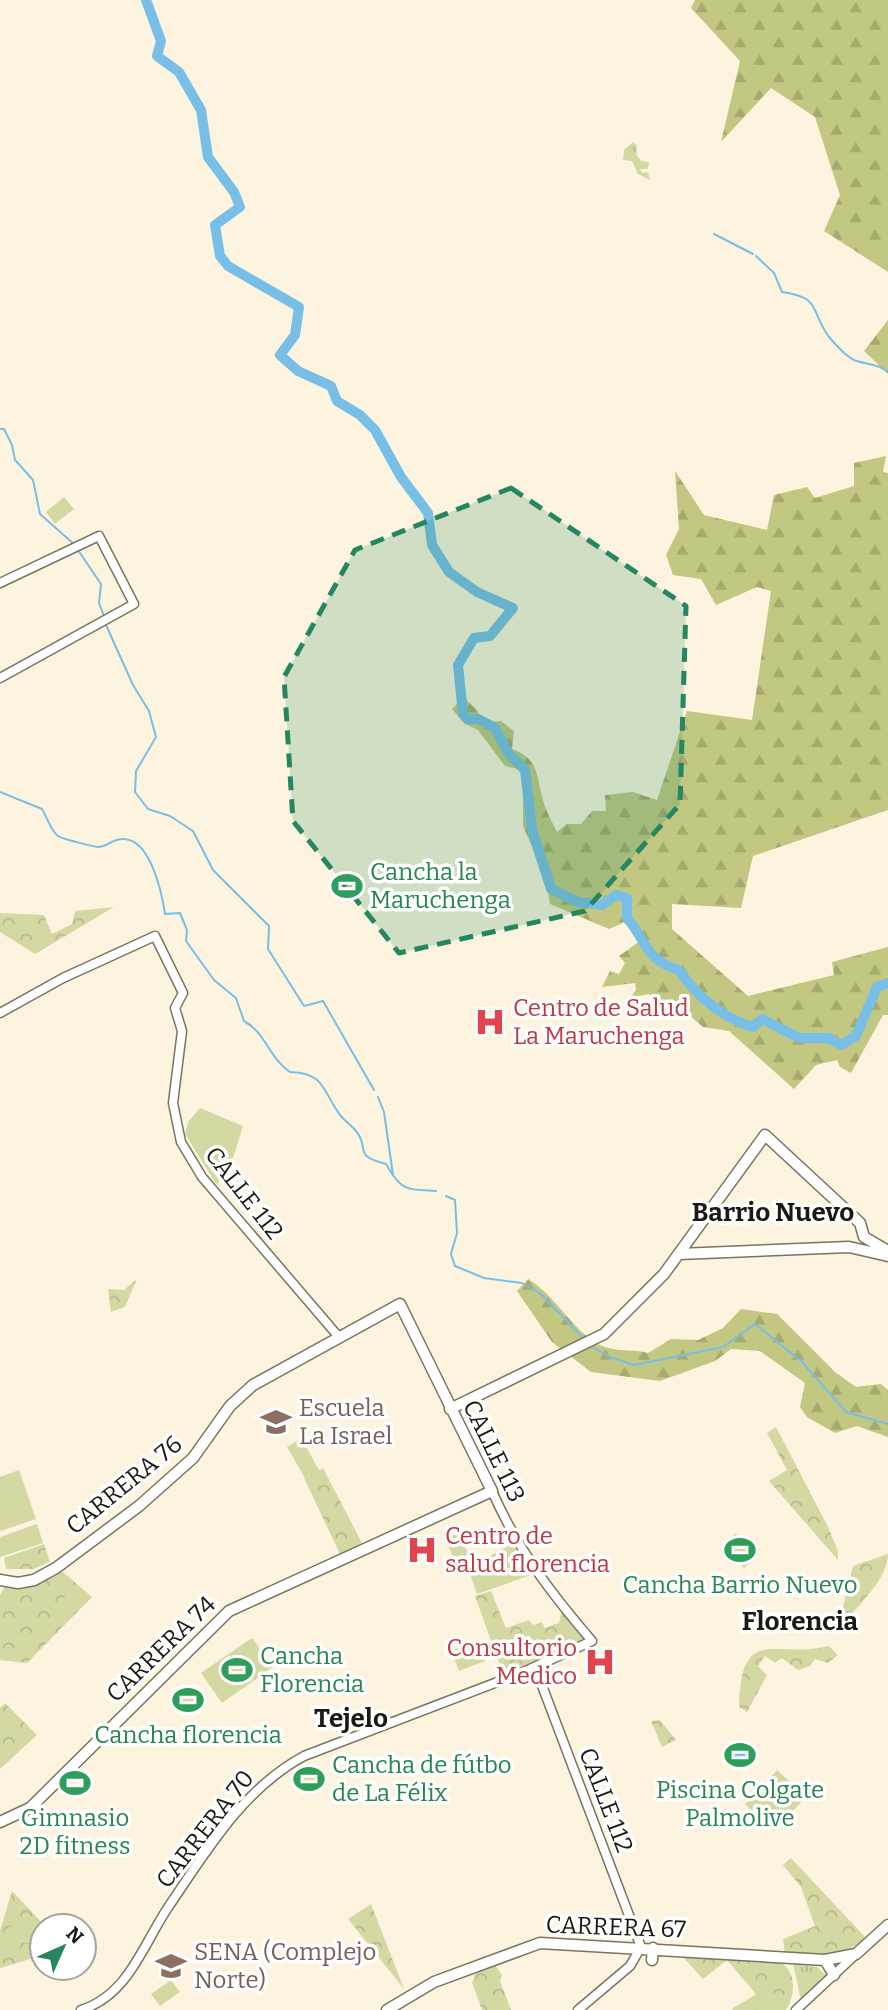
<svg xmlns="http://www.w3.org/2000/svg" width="888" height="2010" viewBox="0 0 888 2010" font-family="Bitter,serif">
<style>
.grass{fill:url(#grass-tufts)}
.forest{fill:url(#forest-firs)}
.park{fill:url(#park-crowns)}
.garden{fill:#d4d8a3}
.water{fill:#78bfe7}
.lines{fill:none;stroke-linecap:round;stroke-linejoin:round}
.stream{stroke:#78bfe7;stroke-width:2}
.river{stroke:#78bfe7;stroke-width:10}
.minor-casing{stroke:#7b7460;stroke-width:11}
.major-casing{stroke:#7b7460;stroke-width:13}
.minor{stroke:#fff;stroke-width:8}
.major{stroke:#fff;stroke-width:10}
.marked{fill:#248761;fill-opacity:0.2;stroke:#248761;stroke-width:5;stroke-dasharray:14 9;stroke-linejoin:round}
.labels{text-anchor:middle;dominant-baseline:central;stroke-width:7;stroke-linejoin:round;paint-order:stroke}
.leisure-label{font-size:24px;fill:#27864d;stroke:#fff}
.health-label{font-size:24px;fill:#be3a42;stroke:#fff;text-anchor:start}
.street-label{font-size:24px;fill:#1b1911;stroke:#fff}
.education-label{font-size:24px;fill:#785e54;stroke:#fff;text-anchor:start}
.neighbourhood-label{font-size:26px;font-weight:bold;fill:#1b1911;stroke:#fff}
</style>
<defs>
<pattern id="grass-tufts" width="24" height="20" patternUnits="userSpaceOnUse" patternTransform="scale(1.75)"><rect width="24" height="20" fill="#d4d8a3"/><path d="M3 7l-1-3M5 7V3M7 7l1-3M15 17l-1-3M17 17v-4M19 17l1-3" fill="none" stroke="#b5b98b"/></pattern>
<pattern id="forest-firs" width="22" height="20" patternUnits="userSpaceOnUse" patternTransform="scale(1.75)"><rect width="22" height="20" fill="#c2c781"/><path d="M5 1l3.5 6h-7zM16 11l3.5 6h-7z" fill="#a6aa6e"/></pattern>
<pattern id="park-crowns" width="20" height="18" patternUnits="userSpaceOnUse" patternTransform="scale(1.75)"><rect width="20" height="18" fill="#d4d8a3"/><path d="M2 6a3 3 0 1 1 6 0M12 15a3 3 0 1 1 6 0" fill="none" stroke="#b5b98b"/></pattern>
</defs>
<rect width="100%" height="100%" fill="#fcf4de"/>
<path class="grass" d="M633 142 637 146 636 154 641 161 649 162 648 169H640L642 173 648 172 650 180 638 174 632 161 623 160 624 150Z
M793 1964 817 1967 826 1975 801 2000Z"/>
<path class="forest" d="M695 0H888V272L824 231 840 195 815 117 771 88 721 142 740 61 691 8Z
M888 320V374L864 351Z
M886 456 883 472 888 473V810L753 856 741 908 672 904V929L748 996 834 975 832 962 888 947V1015H883L851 1073 840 1067 837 1060 816 1065 794 1089 729 1031 703 1027 679 1006 662 1014 649 994 633 997 625 1004 636 990 635 983 602 987 610 971 619 974 625 963 619 956 640 941 625 922 609 929 550 904 545 876 523 826V770L505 766 478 730 465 724 452 709 463 697 478 711 481 723 501 721 514 731 512 749C540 759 536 777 543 800 546 811 552 822 557 832L567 824H581L592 811H606L605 795 633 792 657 800 687 711 752 720 771 591 757 587 716 605 701 579 673 575 666 555 679 529 675 471 704 515 767 530 774 495 807 487 815 498 854 486V463Z
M528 1279C556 1295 577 1338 605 1347 619 1352 634 1349 648 1353L671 1339 698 1340 723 1328 741 1309 777 1314 835 1372 856 1387 881 1384 888 1390V1437L857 1426 835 1433 807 1417 800 1407 805 1383 760 1351 731 1349 715 1361 660 1381 591 1372 552 1342 517 1291Z"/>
<path class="park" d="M114 907 35 954 0 932V913L44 915 52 934 72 924 75 911Z
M137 1279 125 1307 111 1312 108 1289 124 1290Z
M776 1427 828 1527 838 1551V1560L769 1481 787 1470 767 1433Z
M323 1468 362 1543 340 1554 304 1478Z
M44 1544 50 1562 33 1569H6L4 1558Z
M888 1554C888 1579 858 1605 843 1624L839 1623 853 1566Z
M63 1572 92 1597 27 1663 0 1660V1595L5 1586H35Z
M491 1591 506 1628 529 1620 533 1625 542 1622 545 1628 559 1623 562 1609 584 1636 582 1642 503 1674 475 1596Z
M829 1646 838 1655 828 1663 815 1659 810 1666 798 1670 782 1658 775 1663 765 1656 758 1666 767 1675 747 1712 739 1707C741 1622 775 1660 829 1646Z
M5 1703 37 1735 0 1769V1708Z
M660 1720 676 1740 662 1747 651 1721Z
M791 1858 866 1938C843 1958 813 1955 785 1954L783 1939 815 1926 801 1887 783 1865Z
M12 1891 45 1926H42V1961L40 1956 0 1968V1931Z
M371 1904 404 1989 348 1919Z
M681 1955 782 1963C797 1975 795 1995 786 2010H732L756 1994 727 1960 703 1979Z
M495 1965 502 1975 500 1981 511 2010H482L472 1983 475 1974Z"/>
<path class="garden" d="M64 497 74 509 55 524 46 512Z
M347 870 363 886 348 902 332 885Z
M200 1108 243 1126 233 1158 217 1185 185 1134 188 1122Z
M301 1438 319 1470 305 1478 287 1447Z
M19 1470 36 1519 0 1531V1477Z
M37 1524 43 1543 0 1557V1537Z
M459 1533 470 1557 456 1563 445 1539Z
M736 1533 757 1557 744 1568 723 1544Z
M512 1544 534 1574 477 1594 468 1568Z
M71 1591 84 1603 66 1622 53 1610Z
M252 1638 273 1667 222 1703 201 1673Z
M477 1641 485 1661 459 1671 451 1651Z
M192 1686 203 1697 184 1715 174 1704Z
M307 1765 323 1783 311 1793 295 1775Z
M777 1770 806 1797 774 1831 745 1804Z
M8 1927 34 1928 35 1943H8Z
M171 1980 180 1992 160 2006 151 1994Z
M770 1987 779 2000 767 2010 731 2009Z"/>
<path class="water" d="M744 1742 753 1751 735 1769 727 1760Z"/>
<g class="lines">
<path class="stream" d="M714 234 753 254
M756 256 774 273 782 292C823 298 809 310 829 337 835 344 848 359 857 361 869 365 878 364 888 372
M0 429H4L12 445 15 460 33 480 40 514 75 545
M78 550 101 584 99 603 104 616
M106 625 133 685 149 711 156 737 136 771 135 792 148 809 170 816 193 831 213 870 269 926 268 949 304 1006 323 1001 374 1090
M0 792 42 809C47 817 51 831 58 836 62 839 95 847 99 847 109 846 113 838 124 839 151 840 162 894 165 914L180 913 187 930 186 941 214 980 236 998 244 1021C266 1033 269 1058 290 1072 325 1073 322 1090 340 1115 345 1121 351 1125 356 1131 371 1149 351 1155 386 1164 402 1192 406 1189 436 1191
M378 1097 384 1112 393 1175
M446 1196 455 1200 457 1233 451 1254 455 1266 484 1278 522 1283 541 1294 584 1339
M591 1346 610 1357 634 1365 723 1347 755 1324 801 1361 846 1412 888 1424"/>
<path class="river" d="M146 0 161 41 157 56 179 72 201 110 208 157 234 192 240 207 215 225 220 256 228 266 299 307 295 335 280 355 298 371 331 386 337 401 360 415 375 430 401 477 428 513 432 545 449 572 477 592 513 608 490 636 474 638 458 665 463 714 467 719H478L495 728 508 753 525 770 532 830 551 889 578 902 602 905 616 895 627 898V918C649 944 644 959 679 970 696 996 724 1019 753 1027L762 1019 799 1038H828L841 1045 856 1036 877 987 888 983"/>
<g class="minor-casing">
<path id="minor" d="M0 583 99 536 134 604 0 678
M0 1013 63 978 155 936 183 993 175 1008 182 1031 173 1103 181 1142 202 1177 338 1336
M535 1667 641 1947 630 1966 578 2010
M81 2010C129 1995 143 1944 169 1906 207 1850 243 1789 304 1756L521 1673 592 1641C550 1592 518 1550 492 1491
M796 2010 855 1955"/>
</g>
<g class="major-casing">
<path id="major" d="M864 1237 888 1251
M679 1254 849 1247 888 1256
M450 1409 604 1334 664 1274 765 1135 860 1223 864 1237
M0 1580 18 1583 34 1580 56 1568 139 1506 193 1458 230 1406 253 1385 400 1304 492 1491 229 1611 30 1808 0 1822
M652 1960 653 1948
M825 1960 834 1975
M387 2010 434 1982 540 1943 825 1960 856 1954 888 1925"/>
</g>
<use href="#minor" class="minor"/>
<use href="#major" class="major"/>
</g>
<path class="marked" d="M511 488 686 606 680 804 585 911 399 953 293 821 284 677 355 550Z"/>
<defs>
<g id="stadium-bare" transform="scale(2.415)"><path d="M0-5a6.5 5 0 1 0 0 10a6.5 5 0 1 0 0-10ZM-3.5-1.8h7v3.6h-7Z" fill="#2e9e5b" stroke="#fff" stroke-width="2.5" paint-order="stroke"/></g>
<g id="hospital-bare" transform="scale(2.415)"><path d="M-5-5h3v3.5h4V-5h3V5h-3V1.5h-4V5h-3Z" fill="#e0444e" stroke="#fff" stroke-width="2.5" paint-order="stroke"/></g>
<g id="university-bare" transform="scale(2.415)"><path d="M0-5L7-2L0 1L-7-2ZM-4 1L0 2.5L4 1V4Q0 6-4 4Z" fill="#8d6e63" stroke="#fff" stroke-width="2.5" paint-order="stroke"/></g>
</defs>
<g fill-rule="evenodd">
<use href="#stadium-bare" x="347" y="886"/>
<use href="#hospital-bare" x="490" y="1022"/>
<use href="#university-bare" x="276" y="1422"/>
<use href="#hospital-bare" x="422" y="1550"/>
<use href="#stadium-bare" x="740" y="1550"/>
<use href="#hospital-bare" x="600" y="1662"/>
<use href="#stadium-bare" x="237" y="1670"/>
<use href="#stadium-bare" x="188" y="1700"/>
<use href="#stadium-bare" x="740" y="1755"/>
<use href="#stadium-bare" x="309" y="1779"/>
<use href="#stadium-bare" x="75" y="1783"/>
<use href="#university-bare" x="171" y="1966"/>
</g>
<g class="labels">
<g class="leisure-label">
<text x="370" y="872" text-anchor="start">Cancha la<tspan x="370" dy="28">Maruchenga</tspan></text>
<text x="740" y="1585">Cancha Barrio Nuevo</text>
<text x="260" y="1656" text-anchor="start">Cancha<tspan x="260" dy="28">Florencia</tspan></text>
<text x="188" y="1735">Cancha florencia</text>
<text x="332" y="1765" text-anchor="start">Cancha de fútbo<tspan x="332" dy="28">de La Félix</tspan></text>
<text x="740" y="1790">Piscina Colgate<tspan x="740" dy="28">Palmolive</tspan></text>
<text x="75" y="1818">Gimnasio<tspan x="75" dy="28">2D fitness</tspan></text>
</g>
<g class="health-label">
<text x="513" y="1008">Centro de Salud<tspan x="513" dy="28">La Maruchenga</tspan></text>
<text x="445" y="1536">Centro de<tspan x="445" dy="28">salud florencia</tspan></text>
<text x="577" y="1648" text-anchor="end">Consultorio<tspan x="577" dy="28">Medico</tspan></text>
</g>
<g class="street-label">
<text transform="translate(244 1193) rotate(52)">CALLE 112</text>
<text transform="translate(494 1451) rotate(64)">CALLE 113</text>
<text transform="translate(124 1485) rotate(-39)">CARRERA 76</text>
<text transform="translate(161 1649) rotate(-44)">CARRERA 74</text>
<text transform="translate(606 1800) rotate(69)">CALLE 112</text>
<text transform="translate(205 1829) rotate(-52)">CARRERA 70</text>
<text transform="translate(616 1927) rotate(2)">CARRERA 67</text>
</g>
<g class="education-label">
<text x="299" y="1408">Escuela<tspan x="299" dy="28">La Israel</tspan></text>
<text x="194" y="1952">SENA (Complejo<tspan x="194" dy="28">Norte)</tspan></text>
</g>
<g class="neighbourhood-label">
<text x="773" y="1212">Barrio Nuevo</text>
<text x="800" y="1621">Florencia</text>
<text x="351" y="1718">Tejelo</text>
</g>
</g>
<g transform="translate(63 1947) rotate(45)"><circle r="33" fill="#ffffff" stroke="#a4a3a0" stroke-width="2"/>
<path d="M0-5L12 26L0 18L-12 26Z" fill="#248761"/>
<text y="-10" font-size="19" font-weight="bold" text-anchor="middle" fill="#1b1911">N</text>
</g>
</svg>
